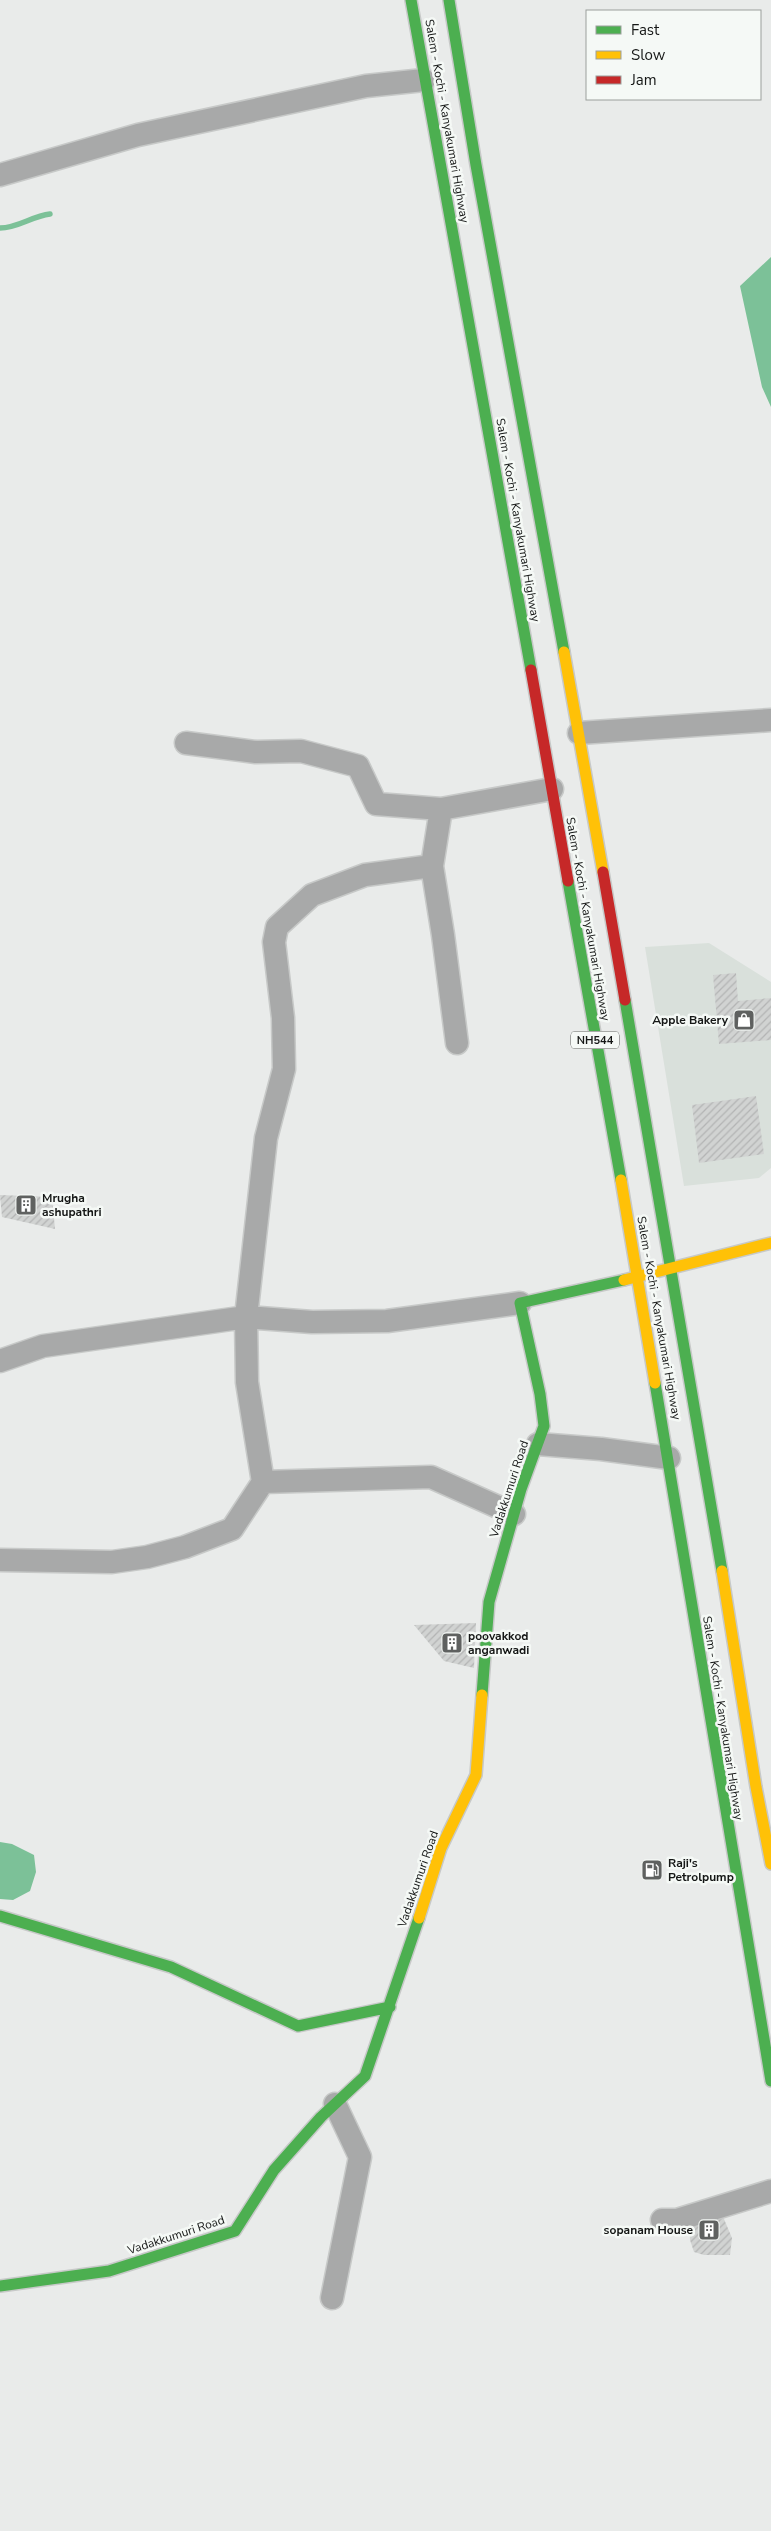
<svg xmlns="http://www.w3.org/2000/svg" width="771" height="2531" viewBox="0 0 771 2531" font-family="'Nunito Sans',sans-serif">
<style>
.built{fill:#d9e0db}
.water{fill:#7cc198}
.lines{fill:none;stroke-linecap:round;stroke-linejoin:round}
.stream{stroke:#7cc198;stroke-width:5.5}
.building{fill:url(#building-hatch)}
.street-casing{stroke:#c7c9c8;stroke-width:25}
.fast-casing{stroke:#c7c9c8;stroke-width:14}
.slow-casing{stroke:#c7c9c8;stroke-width:14}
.jam-casing{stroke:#c7c9c8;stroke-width:14}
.street{stroke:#a8a9a9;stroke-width:22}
.fast{stroke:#4caf50;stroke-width:11}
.slow{stroke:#ffc107;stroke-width:11}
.jam{stroke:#c62828;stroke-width:11}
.labels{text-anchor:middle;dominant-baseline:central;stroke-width:5;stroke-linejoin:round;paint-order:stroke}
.shield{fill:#f5f9f6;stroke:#585b59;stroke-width:1}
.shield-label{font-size:11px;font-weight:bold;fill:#151716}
.street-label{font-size:12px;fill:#151716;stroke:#f5f9f6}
.poi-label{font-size:12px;font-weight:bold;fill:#151716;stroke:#f5f9f6;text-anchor:start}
</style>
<defs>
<pattern id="building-hatch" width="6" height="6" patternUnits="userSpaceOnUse" patternTransform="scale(1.25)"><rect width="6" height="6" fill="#d1d3d2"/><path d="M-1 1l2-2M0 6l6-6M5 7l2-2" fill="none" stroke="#b3b4b4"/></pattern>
</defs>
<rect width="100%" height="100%" fill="#e9ebea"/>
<path class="built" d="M709 943 771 982V1168L759 1178 684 1186 645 947Z"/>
<path class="water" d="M771 257V407L762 387 740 286Z
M0 1842 12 1844 34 1855 36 1872 30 1891 13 1900 0 1899Z"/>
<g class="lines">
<path class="stream" d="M0 228C18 228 32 216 50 214"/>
</g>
<path class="building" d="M736 973 738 1001 771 998V1040L719 1044 713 975Z
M756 1096 764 1154 699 1163 692 1105Z
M0 1195 52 1197 55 1229 2 1217Z
M476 1623 474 1668 444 1661 414 1625Z
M716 2213 724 2219 732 2238 730 2255H704L694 2252 690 2240 689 2222Z"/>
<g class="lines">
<g class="street-casing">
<path id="street" d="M0 175 138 135 366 86 424 80
M579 733 771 720
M186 743 256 752 301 751 358 766 376 804 441 809
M457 1043 443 935 432 866 441 809 552 789
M0 1361 43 1346 246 1317 312 1322 387 1321 520 1303
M538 1444 601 1449 669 1458
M263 1482 431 1477 514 1514
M0 1560 112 1562 147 1557 185 1547 232 1529 263 1482 247 1382 246 1317 266 1138 284 1069 283 1018 274 942 277 927 312 895 365 875 432 866
M662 2220H677L771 2191
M332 2298 360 2157 335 2104"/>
</g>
<g class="fast-casing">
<path id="fast" d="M411 0 531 670
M449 0 476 165 564 652
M568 881 621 1180
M625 1000 722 1571
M655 1383 771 2081
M482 1695 489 1602 521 1489 544 1426 540 1394 520 1303 624 1280
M0 1916 171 1967 298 2026 390 2007
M0 2286 109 2271 235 2231 274 2170 321 2117 365 2076 419 1918"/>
</g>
<g class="slow-casing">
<path id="slow" d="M564 652 603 872
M621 1180 655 1383
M624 1280 771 1243
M722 1571 756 1787 771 1864
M419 1918 441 1848 476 1775 482 1695"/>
</g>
<g class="jam-casing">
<path id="jam" d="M531 670 568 881
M603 872 625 1000"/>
</g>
<use href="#street" class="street"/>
<use href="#fast" class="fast"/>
<use href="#slow" class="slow"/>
<use href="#jam" class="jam"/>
</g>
<defs>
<g id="shop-square" transform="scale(1.125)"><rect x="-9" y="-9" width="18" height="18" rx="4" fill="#5f6160" stroke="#f5f9f6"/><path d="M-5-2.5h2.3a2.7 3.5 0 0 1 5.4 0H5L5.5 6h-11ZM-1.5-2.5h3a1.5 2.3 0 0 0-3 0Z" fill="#fff"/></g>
<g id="building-square" transform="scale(1.125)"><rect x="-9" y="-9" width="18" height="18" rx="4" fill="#5f6160" stroke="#f5f9f6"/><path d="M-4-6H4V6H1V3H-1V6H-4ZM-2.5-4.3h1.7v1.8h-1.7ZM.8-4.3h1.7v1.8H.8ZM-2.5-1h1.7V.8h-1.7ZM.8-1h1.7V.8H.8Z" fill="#fff"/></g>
<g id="fuel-square" transform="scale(1.125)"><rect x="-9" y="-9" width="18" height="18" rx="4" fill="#5f6160" stroke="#f5f9f6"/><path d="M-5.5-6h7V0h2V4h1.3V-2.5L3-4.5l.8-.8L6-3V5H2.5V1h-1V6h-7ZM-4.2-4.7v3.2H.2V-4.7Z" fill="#fff"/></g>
</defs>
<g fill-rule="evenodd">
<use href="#shop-square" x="744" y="1020"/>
<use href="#building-square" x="26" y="1205"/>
<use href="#building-square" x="452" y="1643"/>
<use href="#fuel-square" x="652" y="1870"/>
<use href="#building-square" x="709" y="2230"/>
</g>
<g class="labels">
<rect class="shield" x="571" y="1031.5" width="48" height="17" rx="4"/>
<g class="shield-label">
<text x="595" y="1040">NH544</text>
</g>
<g class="street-label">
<text transform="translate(447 121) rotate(80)">Salem - Kochi - Kanyakumari Highway</text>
<text transform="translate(518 520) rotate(80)">Salem - Kochi - Kanyakumari Highway</text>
<text transform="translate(588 919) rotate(80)">Salem - Kochi - Kanyakumari Highway</text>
<text transform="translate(659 1318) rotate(80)">Salem - Kochi - Kanyakumari Highway</text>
<text transform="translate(509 1489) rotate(-72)">Vadakkumuri Road</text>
<text transform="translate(723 1718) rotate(81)">Salem - Kochi - Kanyakumari Highway</text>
<text transform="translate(418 1879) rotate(-71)">Vadakkumuri Road</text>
<text transform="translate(176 2235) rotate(-18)">Vadakkumuri Road</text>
</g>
<g class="poi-label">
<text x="728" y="1020" text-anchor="end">Apple Bakery</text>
<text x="42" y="1198">Mrugha<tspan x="42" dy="14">ashupathri</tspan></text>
<text x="468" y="1636">poovakkod<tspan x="468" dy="14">anganwadi</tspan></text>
<text x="668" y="1863">Raji's<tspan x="668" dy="14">Petrolpump</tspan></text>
<text x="693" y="2230" text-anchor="end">sopanam House</text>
</g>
</g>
<rect x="586" y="10" width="175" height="90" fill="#f5f9f6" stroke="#9b9f9c"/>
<rect x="596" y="26" width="25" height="8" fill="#4caf50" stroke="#9b9f9c"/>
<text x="631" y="35" font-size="15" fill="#151716">Fast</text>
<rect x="596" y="51" width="25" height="8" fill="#ffc107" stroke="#9b9f9c"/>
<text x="631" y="60" font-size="15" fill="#151716">Slow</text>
<rect x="596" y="76" width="25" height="8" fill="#c62828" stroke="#9b9f9c"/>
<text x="631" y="85" font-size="15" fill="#151716">Jam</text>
</svg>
